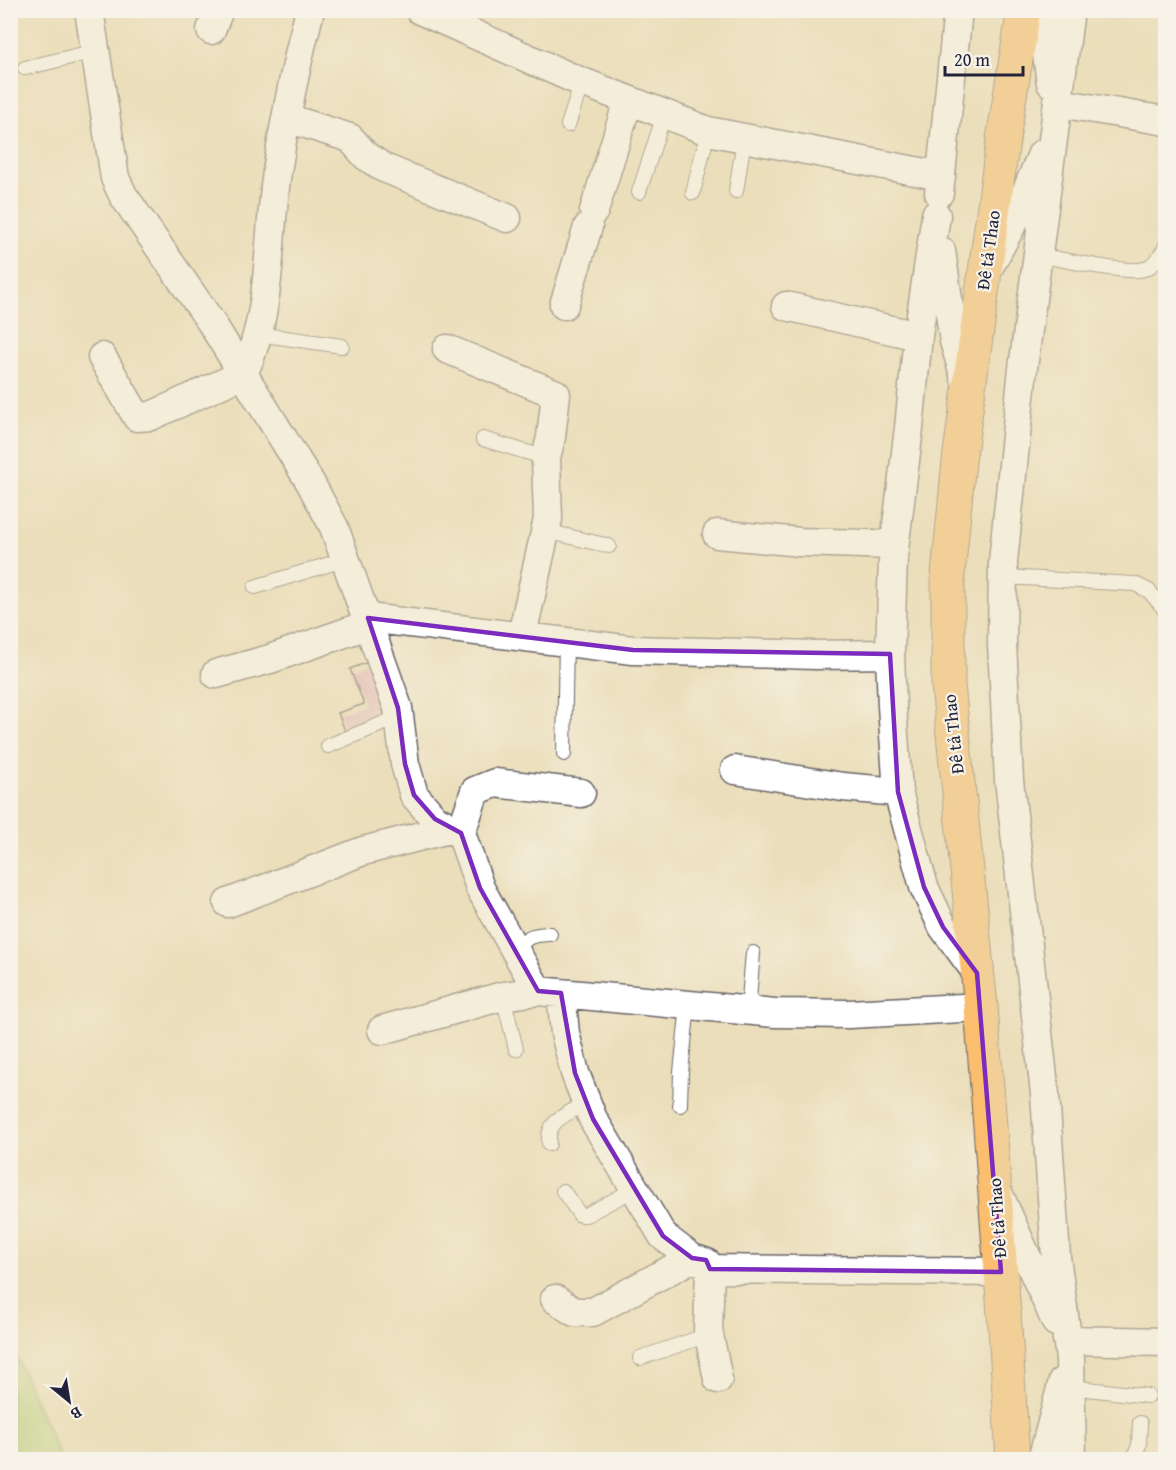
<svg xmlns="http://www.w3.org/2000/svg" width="1176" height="1470" viewBox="0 0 1176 1470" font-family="'Gentium Book Plus',serif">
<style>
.green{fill:#add17a;stroke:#687a5a;stroke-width:1.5}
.building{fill:#dfa0bc}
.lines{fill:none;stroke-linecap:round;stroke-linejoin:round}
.lane-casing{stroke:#686467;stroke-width:16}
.street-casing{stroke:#686467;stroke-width:31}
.primary-casing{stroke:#686467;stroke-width:35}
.lane{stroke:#fff;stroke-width:14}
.street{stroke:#fff;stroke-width:28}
.primary{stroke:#fbbd6e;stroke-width:33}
.marked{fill:none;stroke:#7b2cbf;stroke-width:4.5;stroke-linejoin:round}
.labels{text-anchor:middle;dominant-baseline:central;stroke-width:4.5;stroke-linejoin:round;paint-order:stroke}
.street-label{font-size:18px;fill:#22223b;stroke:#f7f3e8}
</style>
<rect width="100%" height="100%" fill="#f7f3e8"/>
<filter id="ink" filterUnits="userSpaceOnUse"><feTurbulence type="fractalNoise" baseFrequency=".0167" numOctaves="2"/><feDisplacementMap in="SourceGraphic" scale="12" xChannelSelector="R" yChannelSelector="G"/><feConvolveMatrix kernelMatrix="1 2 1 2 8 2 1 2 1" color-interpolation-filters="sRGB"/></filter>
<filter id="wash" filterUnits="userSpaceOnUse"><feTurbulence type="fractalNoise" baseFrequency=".008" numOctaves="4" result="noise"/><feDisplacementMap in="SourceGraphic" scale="24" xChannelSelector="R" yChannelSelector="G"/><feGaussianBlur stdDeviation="1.35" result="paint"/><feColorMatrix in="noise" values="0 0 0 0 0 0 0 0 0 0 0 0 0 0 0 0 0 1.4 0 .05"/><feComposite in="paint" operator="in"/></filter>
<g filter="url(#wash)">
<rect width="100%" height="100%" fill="#ebdeba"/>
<path class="green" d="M10 1345H11L61 1459H11Z"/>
<g id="blocks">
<path class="building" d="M376 659 398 715 347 736 338 713 364 704 350 669Z"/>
</g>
</g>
<g filter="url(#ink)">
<use href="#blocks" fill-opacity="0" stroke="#686467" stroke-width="1.5"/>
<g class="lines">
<g class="lane-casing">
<path id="lane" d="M25 68 96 51
M568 125 582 82
M736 191 744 139
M639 192 664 115
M693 193 708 131
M1037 255C1057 258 1128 275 1144 269 1154 266 1161 255 1166 246
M258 334 342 346
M483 439 546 458
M546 531 609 546
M1003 577 1135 584 1149 591 1166 611
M255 587 346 559
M328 746 399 717
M564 754 566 640
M518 953C524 935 533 935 550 934
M503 996 516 1049
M748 1011 753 953
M680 1105 681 1072 688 1005
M549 1144C546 1119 568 1114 587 1103
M563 1191 580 1215H586L633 1190
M640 1358 708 1335
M1071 1387 1148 1396
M1133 1460 1139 1445 1140 1423"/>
</g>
<g class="street-casing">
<path id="street" d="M89 10 115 178 123 195 211 322 310 482 334 527 398 708 405 764 414 795 435 819 461 833
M420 10 572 78 708 131 941 176
M1041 10 1051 83
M1070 10 1023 368 1003 562 1002 644 1009 780 1045 1094 1056 1257 1070 1359 1072 1460
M211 30 219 10
M1059 103 1166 121
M287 118 350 138 366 156 384 168 507 218
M939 193 958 10
M594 211 628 101
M936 215 918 336 909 428 893 558 890 654 892 706 898 792 924 887 943 927 977 973
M941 251 954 341 968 388
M989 267 1015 219 1042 154
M564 305 588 227
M786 306 918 336
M447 349 556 394 551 437 546 458 548 519 522 635
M102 357 137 417 151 416 243 374C273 312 267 239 277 172 285 118 296 64 310 10
M717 534 800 542 894 545
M368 618 633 650 816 655 890 654
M216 674 270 659 370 624
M735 770 843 787 898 792
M228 903 363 851 453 828
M538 991 480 888 461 833 475 791 495 783 581 793
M561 993 565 1033 575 1073 593 1119 663 1236 692 1258 707 1263 710 1269 708 1330 718 1379
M382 1030 503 996 538 991 775 1013 849 1014 981 1007
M999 1195 1056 1322
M710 1269 1001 1272
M555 1299 574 1312H593L692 1258
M1067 1340 1166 1342
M1042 1460 1063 1381"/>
</g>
<g class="primary-casing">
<path id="primary" d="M1013 1460 1005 1327 981 1007 948 685V575L959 461 1004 133 1024 10"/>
</g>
<use href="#lane" class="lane"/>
<use href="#street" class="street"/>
<use href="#primary" class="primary"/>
</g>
</g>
<path d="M0 0H1176V1470H0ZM368 618 633 650 890 654 898 792 924 887 943 927 977 973 1001 1272 710 1269 706 1260 692 1258 663 1236 593 1119 575 1073 561 993 538 991 480 888 461 833 435 819 414 795 405 764 398 708Z" fill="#ebdeba" fill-opacity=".55" fill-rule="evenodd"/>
<path class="marked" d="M368 618 633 650 890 654 898 792 924 887 943 927 977 973 1001 1272 710 1269 706 1260 692 1258 663 1236 593 1119 575 1073 561 993 538 991 480 888 461 833 435 819 414 795 405 764 398 708Z"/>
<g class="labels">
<g class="street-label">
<text transform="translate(988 250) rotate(-82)">Đê tả Thao</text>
<text transform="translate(953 734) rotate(-96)">Đê tả Thao</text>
<text transform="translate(997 1218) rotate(-94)">Đê tả Thao</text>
</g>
</g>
<rect width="1176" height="1470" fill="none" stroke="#f7f3e8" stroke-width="36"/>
<g transform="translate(69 1401) rotate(150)" stroke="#f7f3e8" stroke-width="4.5" paint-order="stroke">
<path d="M0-4.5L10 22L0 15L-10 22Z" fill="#22223b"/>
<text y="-9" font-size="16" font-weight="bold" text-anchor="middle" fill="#22223b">B</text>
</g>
<path d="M945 66v9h78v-9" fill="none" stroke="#22223b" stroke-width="3"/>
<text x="954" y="66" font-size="18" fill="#22223b" stroke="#f7f3e8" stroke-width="4.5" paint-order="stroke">20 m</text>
</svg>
